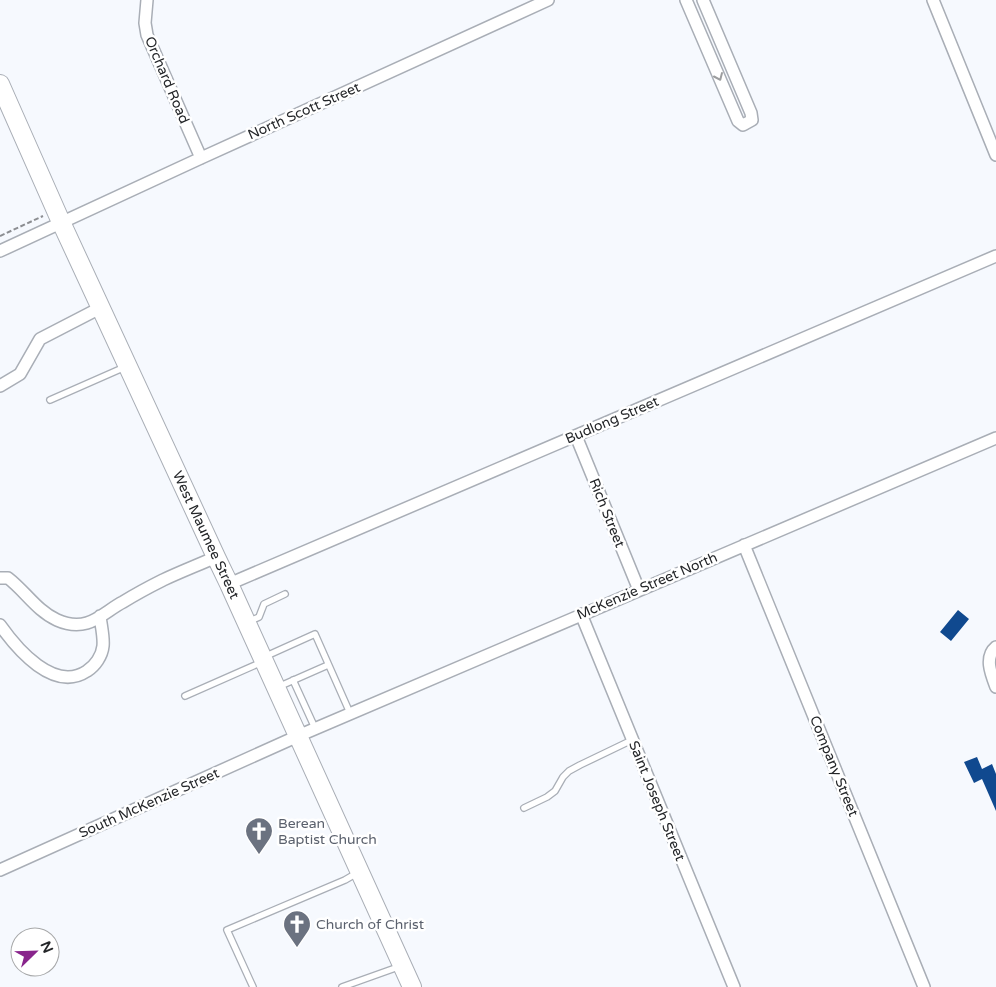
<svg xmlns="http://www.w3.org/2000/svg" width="996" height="987" viewBox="0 0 996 987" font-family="'Varela Round',sans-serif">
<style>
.building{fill:#10498f}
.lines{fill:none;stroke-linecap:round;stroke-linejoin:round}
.lane-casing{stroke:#a9aeb6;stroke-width:8}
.street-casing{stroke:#a9aeb6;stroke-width:14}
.primary-casing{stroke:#a9aeb6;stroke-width:20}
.path{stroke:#8c8e92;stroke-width:2;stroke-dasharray:5 2.5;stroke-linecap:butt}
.lane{stroke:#fff;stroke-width:5.5}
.street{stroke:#fff;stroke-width:11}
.primary{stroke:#fff;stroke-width:18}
.oneway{stroke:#9c9d9f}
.labels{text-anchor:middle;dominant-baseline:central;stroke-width:5;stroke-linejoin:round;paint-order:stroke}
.street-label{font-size:14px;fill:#242629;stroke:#fff}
.worship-label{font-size:14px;fill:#5b616d;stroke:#fff;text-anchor:start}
</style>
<rect width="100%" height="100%" fill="#f6f9fe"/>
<path class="building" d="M958 610 969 619 951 641 940 632Z
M977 757 982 769 992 764 996 774V811L982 779 974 783 964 762Z"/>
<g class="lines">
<g class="lane-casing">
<path id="lane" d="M50 400 125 367
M248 622 259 617 264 604 285 594
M264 657 315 634 350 713
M293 680 315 728
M278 687 328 665
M185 696 262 662
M524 808 547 797 555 791 563 777 569 771 580 765 632 740
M253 987 227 930 345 880 357 873
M342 987 401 966"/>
</g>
<g class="street-casing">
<path id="street" d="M147 0 145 23 147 35 201 158
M686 0 738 121 743 125 752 120 751 113 703 0
M933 0 996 155
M0 251 201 158 548 0
M0 386 20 374 40 339 100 308
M576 436 639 590
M744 545 924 987
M0 578H8C25 591 37 611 57 620 66 624 77 626 87 623 100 619 111 608 123 602 136 594 149 587 163 580 180 572 198 565 216 557
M229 584 996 256
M581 614 734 987
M0 625C17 649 54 693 87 671 95 666 102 656 103 646 104 637 101 625 100 616
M996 647C984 657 991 674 996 687
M0 870 298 736 996 438"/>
</g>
<g class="primary-casing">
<path id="primary" d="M0 84 61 222 216 557 229 584 412 987"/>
</g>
<path class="path" d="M0 236 43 216"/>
<use href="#lane" class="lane"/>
<use href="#street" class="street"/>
<use href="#primary" class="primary"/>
</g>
<defs><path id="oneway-chevron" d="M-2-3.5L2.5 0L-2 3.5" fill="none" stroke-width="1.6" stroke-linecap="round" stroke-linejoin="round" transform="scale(1.25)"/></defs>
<use class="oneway" href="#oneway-chevron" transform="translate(719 77) rotate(66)"/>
<defs>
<g id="church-pin" transform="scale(1.4375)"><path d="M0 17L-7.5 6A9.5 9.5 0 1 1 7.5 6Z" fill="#6b7280" stroke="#fff"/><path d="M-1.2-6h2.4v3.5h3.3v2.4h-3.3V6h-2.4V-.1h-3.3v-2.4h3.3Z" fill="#fff"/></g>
</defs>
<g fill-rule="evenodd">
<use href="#church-pin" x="259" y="831"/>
<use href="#church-pin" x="297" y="924"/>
</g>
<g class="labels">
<g class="street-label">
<text transform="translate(167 80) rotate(67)">Orchard Road</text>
<text transform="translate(304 111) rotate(-24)">North Scott Street</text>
<text transform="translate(612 420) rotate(-23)">Budlong Street</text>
<text transform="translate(607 513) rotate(68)">Rich Street</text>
<text transform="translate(206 535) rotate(65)">West Maumee Street</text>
<text transform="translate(647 586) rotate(-23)">McKenzie Street North</text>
<text transform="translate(834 766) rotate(68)">Company Street</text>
<text transform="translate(657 801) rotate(68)">Saint Joseph Street</text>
<text transform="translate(149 803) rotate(-24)">South McKenzie Street</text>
</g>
<g class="worship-label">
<text x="278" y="823">Berean<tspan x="278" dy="16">Baptist Church</tspan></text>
<text x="316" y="924">Church of Christ</text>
</g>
</g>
<g transform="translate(35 952) rotate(67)"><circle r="24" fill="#ffffff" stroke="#a7a8a9"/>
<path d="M0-4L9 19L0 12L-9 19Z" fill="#89258c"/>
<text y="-8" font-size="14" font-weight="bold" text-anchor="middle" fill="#242629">N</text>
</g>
</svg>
